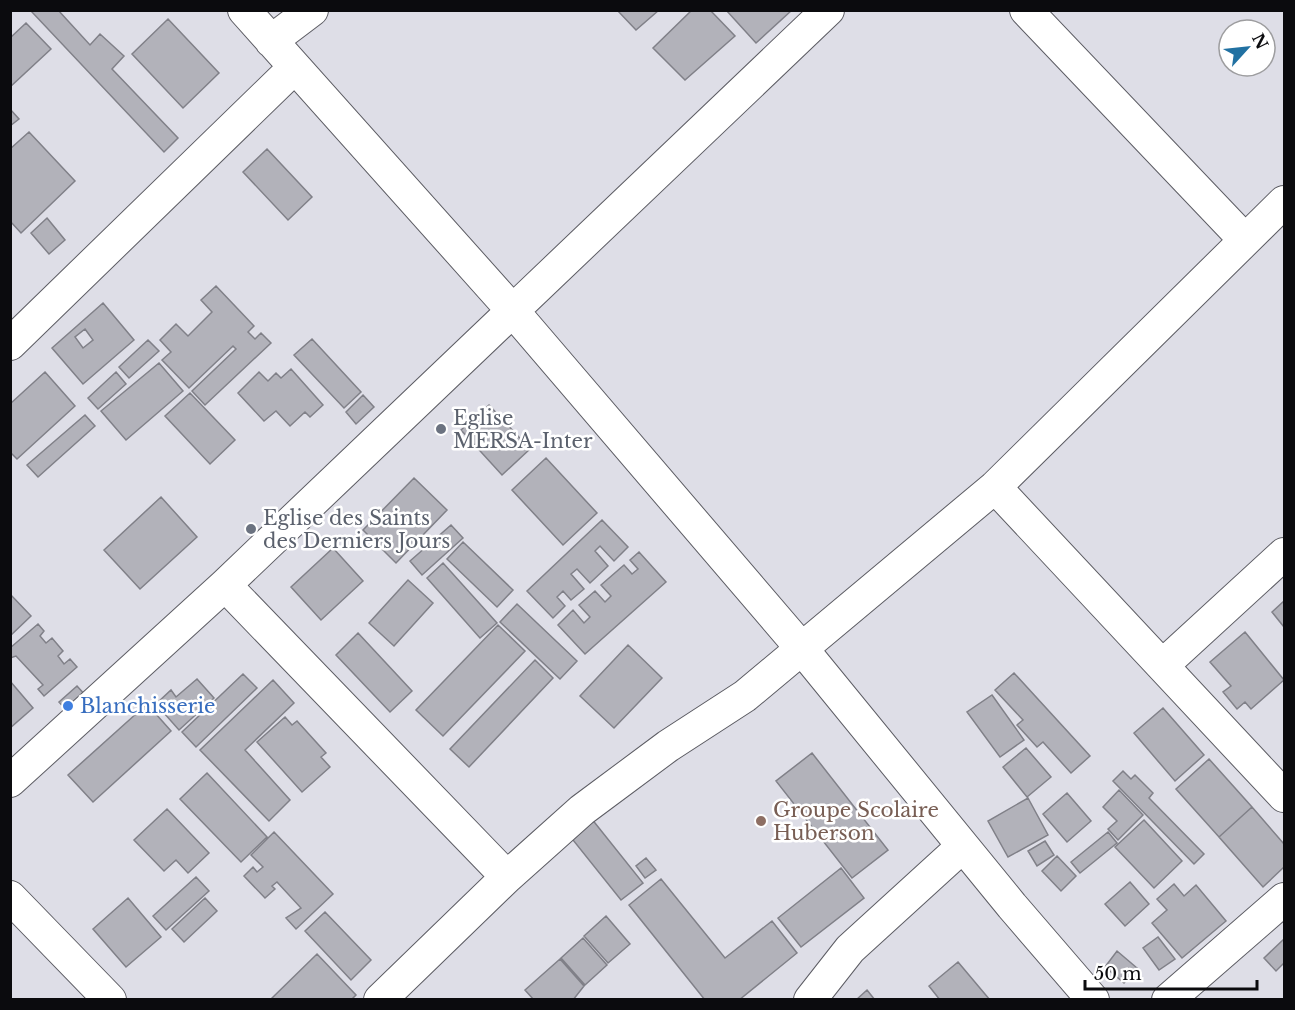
<svg xmlns="http://www.w3.org/2000/svg" width="1295" height="1010" viewBox="0 0 1295 1010" font-family="'Libre Baskerville',serif">
<style>
.building{fill:#b2b2ba;stroke:#808088;stroke-width:1.5;fill-rule:evenodd}
.lines{fill:none;stroke-linecap:round;stroke-linejoin:round}
.minor-casing{stroke:#5c5c63;stroke-width:34}
.minor{stroke:#fff;stroke-width:32}
.worship-dot{fill:#6b7280;stroke:#fff;stroke-width:2}
.shop-dot{fill:#3f7fe0;stroke:#fff;stroke-width:2}
.education-dot{fill:#8d6e63;stroke:#fff;stroke-width:2}
.labels{text-anchor:middle;dominant-baseline:central;stroke-width:5;stroke-linejoin:round;paint-order:stroke}
.worship-label{font-size:20px;fill:#5b616d;stroke:#fff;text-anchor:start}
.shop-label{font-size:20px;fill:#366cbe;stroke:#fff;text-anchor:start}
.education-label{font-size:20px;fill:#785e54;stroke:#fff;text-anchor:start}
</style>
<rect width="100%" height="100%" fill="#dedee7"/>
<path class="building" d="M58 10 90 45 100 34 124 56 112 69 178 138 164 152 31 11Z
M617 10H659L636 30Z
M692 10H710L735 36 685 80 653 48Z
M726 10H792L756 43Z
M168 19 219 73 183 108 132 54Z
M26 23 51 49 10 87V38Z
M10 109 19 119 10 126Z
M29 132 75 181 21 233 10 221V149Z
M267 149 312 197 288 220 243 172Z
M47 218 65 240 49 254 31 233Z
M216 286 254 326 248 332 255 339 261 333 271 343 205 405 192 391 236 349 233 346 189 388 162 360 171 352 160 340 176 324 188 336 212 312 201 300Z
M103 303 134 340 83 384 52 348ZM85 329 93 340 83 348 75 337Z
M312 339 361 392 344 408 294 355Z
M148 340 159 351 129 378 119 367Z
M159 363 183 391 126 440 101 411Z
M291 369 323 405 310 417 305 412 290 426 276 411 264 421 238 393 259 372 268 381 276 373 281 378Z
M45 372 75 406 17 459 10 452V404Z
M116 372 126 384 98 409 88 398Z
M190 393 235 440 210 464 165 416Z
M363 395 374 407 356 424 346 412Z
M489 405 530 449 502 475 461 430Z
M85 415 95 426 38 477 27 465Z
M546 458 597 513 563 545 512 490Z
M414 478 447 510 396 563 363 530Z
M161 497 197 537 140 589 104 550Z
M602 520 628 547 614 561 600 546 595 551 608 566 590 583 577 569 571 574 584 589 571 600 563 591 557 597 565 606 553 618 527 591Z
M451 525 463 538 422 575 410 561Z
M463 542 513 590 497 607 447 559Z
M333 548 363 581 321 620 291 587Z
M639 552 666 582 585 654 558 625 573 610 584 623 590 617 579 605 595 591 605 602 611 596 601 585 624 565 632 574 638 569 630 560Z
M443 563 497 623 480 638 427 578Z
M408 580 433 603 394 646 369 623Z
M10 594 31 616 10 636Z
M1284 601V627L1272 612Z
M517 604 577 661 560 679 500 622Z
M38 624 44 631 40 636 46 643 52 638 63 651 58 656 64 664 70 659 77 667 44 696 38 689 43 685 16 656 10 658V648Z
M498 625 525 651 443 736 416 710Z
M1245 632 1284 680 1251 709 1245 702 1237 709 1223 692 1231 686 1210 662Z
M358 633 412 691 390 712 336 655Z
M628 645 662 678 614 728 580 696Z
M535 660 553 678 469 767 450 749Z
M1014 673 1090 756 1071 773 1043 742 1037 747 1017 725 1023 720 995 690Z
M243 674 257 688 196 747 182 732Z
M197 679 214 698 179 730 156 704 171 690 176 697Z
M273 680 294 703 245 750 290 800 269 821 200 750Z
M10 681 33 708 10 728Z
M77 686 86 696 68 712 59 702Z
M992 695 1024 740 1000 757 967 712Z
M147 704 171 731 93 802 68 775Z
M1163 708 1204 755 1175 781 1134 733Z
M285 717 292 725 297 721 326 753 321 757 330 767 302 792 257 742Z
M1026 748 1051 777 1027 797 1003 767Z
M812 753 888 850 852 878 776 781Z
M1209 759 1252 807 1219 837 1176 789Z
M1123 771 1131 779 1135 775 1153 793 1149 798 1204 854 1194 864 1113 781Z
M207 773 267 837 241 862 180 799Z
M1119 790 1143 815 1118 840 1108 829 1117 821 1103 807Z
M1067 793 1091 821 1067 842 1043 814Z
M1028 798 1048 835 1008 857 988 821Z
M1252 807 1284 844V867L1263 887 1219 837Z
M167 809 209 853 188 873 176 860 164 871 134 840Z
M587 813 643 883 621 900 565 830Z
M1144 820 1182 861 1154 888 1115 847Z
M274 832 333 894 296 929 286 918 301 908 277 882 272 886 275 889 265 898 244 876 253 867 257 872 263 867 251 855Z
M1108 832 1117 843 1080 873 1071 862Z
M1045 841 1054 855 1037 866 1028 851Z
M1057 856 1076 876 1061 891 1042 871Z
M646 858 656 870 645 878 636 866Z
M841 868 864 898 801 947 778 918Z
M196 877 209 891 166 930 153 916Z
M661 879 725 958 772 921 797 953 739 1000H705L629 905Z
M1130 882 1149 904 1125 926 1105 904Z
M1174 884 1184 896 1196 885 1226 921 1182 958 1152 923 1167 910 1157 899Z
M128 898 161 937 126 967 93 929Z
M205 898 217 911 184 942 172 929Z
M325 912 371 960 351 980 305 931Z
M606 916 630 944 608 963 584 936Z
M1158 937 1175 959 1159 970 1143 948Z
M583 938 607 965 585 985 561 958Z
M1284 939V963L1276 971 1264 958Z
M1117 951 1137 968 1124 983 1105 967Z
M317 954 356 995 351 1000H270Z
M560 959 584 986 573 1000H534L525 990Z
M958 962 990 1000H940L929 986Z
M867 990 875 1000H856Z"/>
<g class="lines">
<g class="minor-casing">
<path id="minor" d="M244 10 512 310 803 650 1012 906 1093 1000
M1026 10 1245 240
M271 41 312 10
M10 344 294 68
M995 487 1284 796
M225 585 507 877
M1163 665 1284 554
M10 781 225 585 828 10
M10 897 110 1000
M380 1000 507 877 582 810 668 746 745 696 995 487 1284 202
M810 1000 850 949 963 846
M1168 1000 1284 899"/>
</g>
<use href="#minor" class="minor"/>
</g>
<g class="worship-dot">
<circle cx="441" cy="429" r="6"/>
<circle cx="251" cy="529" r="6"/>
</g>
<circle class="shop-dot" cx="68" cy="706" r="6"/>
<circle class="education-dot" cx="761" cy="821" r="6"/>
<g class="labels">
<g class="worship-label">
<text x="453" y="418">Eglise<tspan x="453" dy="23">MERSA-Inter</tspan></text>
<text x="263" y="518">Eglise des Saints<tspan x="263" dy="23">des Derniers Jours</tspan></text>
</g>
<g class="shop-label">
<text x="80" y="706">Blanchisserie</text>
</g>
<g class="education-label">
<text x="773" y="810">Groupe Scolaire<tspan x="773" dy="23">Huberson</tspan></text>
</g>
</g>
<rect width="1295" height="1010" fill="none" stroke="#0b0b0e" stroke-width="24"/>
<g transform="translate(1247 48) rotate(63)"><circle r="28" fill="#ffffff" stroke="#9d9d9f" stroke-width="1.5"/>
<path d="M0-4.5L10 22L0 15L-10 22Z" fill="#2171a2"/>
<text y="-9" font-size="16" font-weight="bold" text-anchor="middle" fill="#0b0b0e">N</text>
</g>
<path d="M1085 980v9h172v-9" fill="none" stroke="#0b0b0e" stroke-width="3"/>
<text x="1094" y="980" font-size="18" fill="#0b0b0e" stroke="#ffffff" stroke-width="4.5" paint-order="stroke">50 m</text>
</svg>
